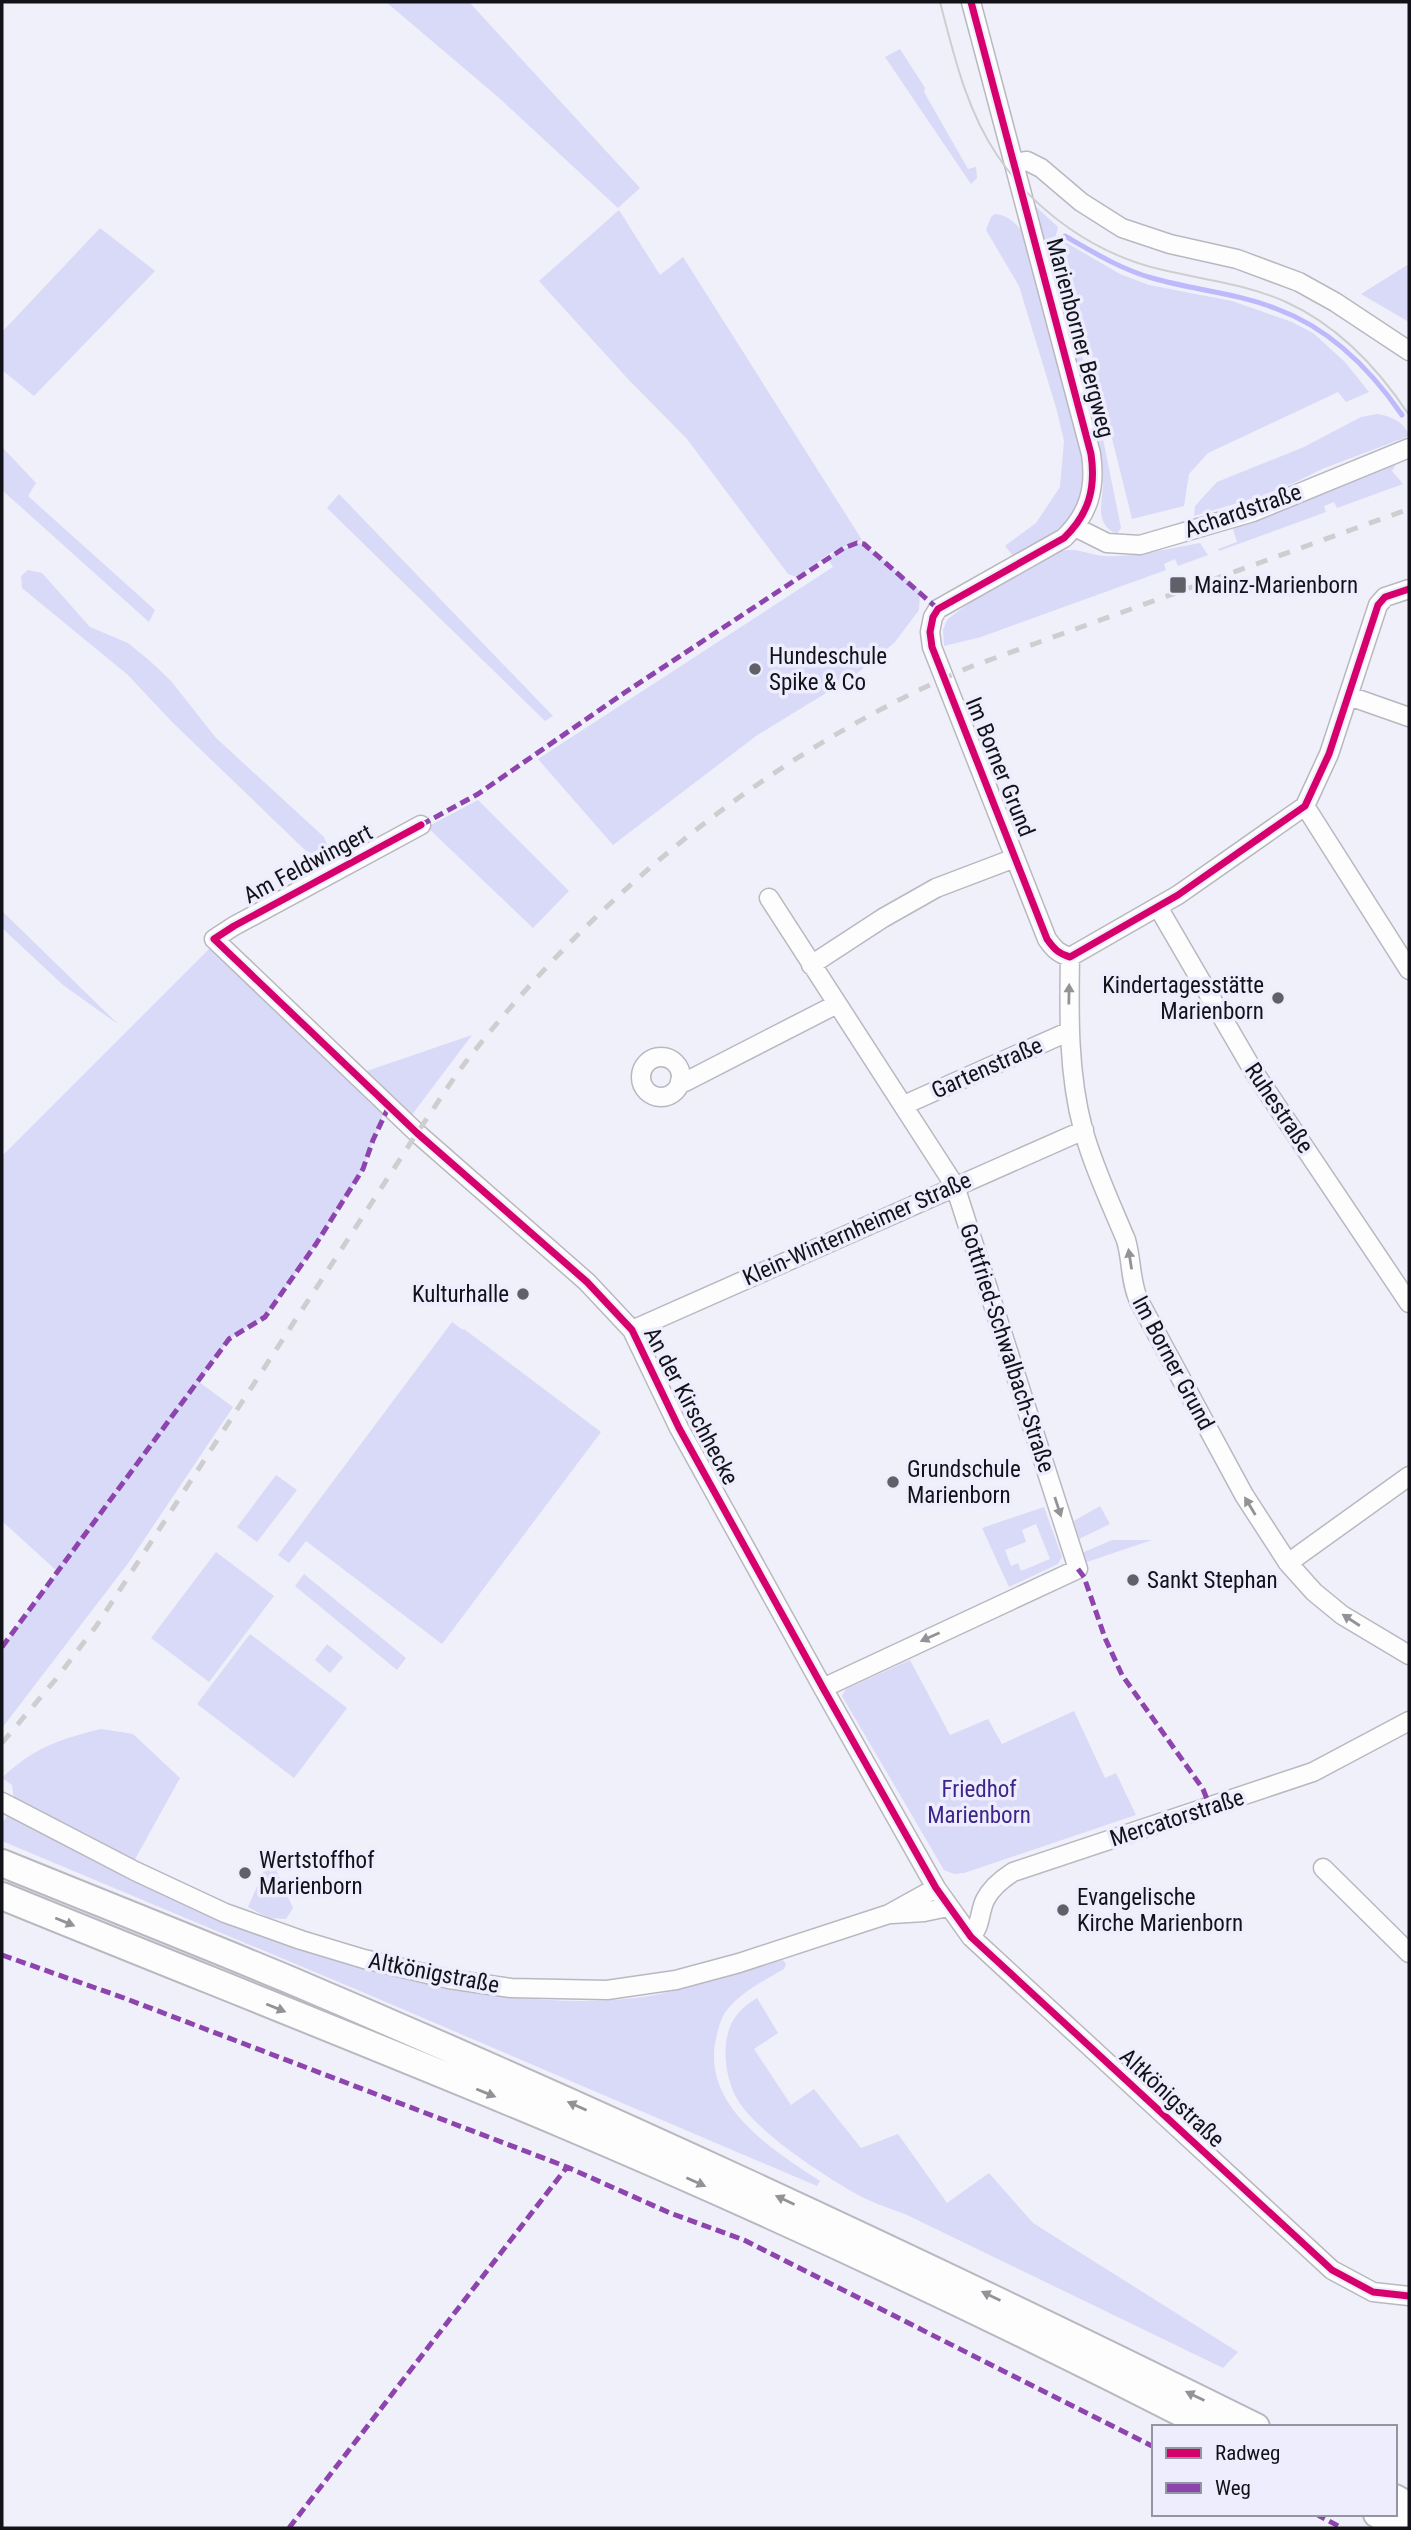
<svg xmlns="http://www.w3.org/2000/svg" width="1411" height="2530" viewBox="0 0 1411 2530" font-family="'Roboto Condensed',sans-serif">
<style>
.green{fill:#d9d9f8;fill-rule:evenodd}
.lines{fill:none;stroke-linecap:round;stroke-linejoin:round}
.stream{stroke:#bdb9fb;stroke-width:5}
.minor-casing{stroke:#b9b8c1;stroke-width:21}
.highway-casing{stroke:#b9b8c1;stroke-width:30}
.minor{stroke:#fdfdfe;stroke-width:18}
.highway{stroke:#fdfdfe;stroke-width:26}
.tram{stroke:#ceced0;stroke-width:2}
.rail{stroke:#ceced0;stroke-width:5;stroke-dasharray:12 12;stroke-linecap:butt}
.quiet{stroke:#8e44ad;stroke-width:5;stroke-dasharray:10 5;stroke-linecap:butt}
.cycleway-casing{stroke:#ededfd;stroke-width:11}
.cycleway{stroke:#d6006c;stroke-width:7}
.oneway{fill:#939397}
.poi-dot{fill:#606068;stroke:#ededfd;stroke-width:2.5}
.labels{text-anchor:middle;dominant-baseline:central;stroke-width:7;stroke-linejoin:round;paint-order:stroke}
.street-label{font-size:23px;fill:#121219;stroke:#ededfd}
.poi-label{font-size:23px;fill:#121219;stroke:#ededfd;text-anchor:start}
.park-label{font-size:23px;fill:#3d258c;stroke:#ededfd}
</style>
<rect width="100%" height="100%" fill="#f0f0fa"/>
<path class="green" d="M386 2H469L640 188 618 208 498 97Z
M900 49 925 88 924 92 968 169 976 167 977 178 971 184 885 57Z
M1032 203 1058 227 1053 246 1099 419 1121 528 1117 534C1092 523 1104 500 1103 479 1103 470 1100 460 1098 451Z
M619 210 660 275 683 257 862 540 833 551 797 577 788 574 687 439 628 379 539 281Z
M995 214C1009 215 1019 226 1026 237L1082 447C1089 510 1068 529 1014 557L1005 546 1036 523 1060 487 1064 441 1057 411 1019 286 986 230 991 217Z
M100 228 155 271 34 396 2 370V332Z
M1065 242 1120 274 1149 285 1232 301 1292 322 1313 333 1345 362 1369 392 1346 402 1338 392 1208 453 1189 474 1184 506 1132 519 1065 249Z
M1409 264V322L1361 294Z
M1377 414C1391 416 1405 422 1409 436L1322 469 1296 482 1261 496 1194 516 1195 506 1217 482 1304 447 1361 417Z
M2 447 36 483 28 496 155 610 149 622 2 490Z
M1396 464 1392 471 1403 484 1337 508 1334 502 1324 506 1326 512 1219 551 1218 549 1237 542 1232 526Z
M339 494 553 716 545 721 327 508Z
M857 543 864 544 920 591 919 610 895 642 854 676 756 736 613 845 538 759 833 567 828 559 834 553Z
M1200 543 1208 555 1178 566 1175 559 1164 564 1166 570 981 637 944 646 943 630 947 620C970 601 1040 553 1067 550 1080 549 1092 555 1104 556 1134 558 1170 548 1200 543Z
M28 570 42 573 90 627 128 643 150 661 171 681 216 738 324 837 329 850 324 859 305 850 172 722 128 675 22 588 21 576Z
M478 800 569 891 533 928 427 827Z
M2 911 119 1025 63 985 2 928Z
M211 947 385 1109 363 1169 316 1244 265 1317 229 1339 199 1382 233 1407 129 1562 2 1728V1647L58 1572 2 1521V1156Z
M472 1035 411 1116 361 1073Z
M452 1322 463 1330 464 1329 601 1432 442 1644 306 1541 289 1563 278 1555Z
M276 1475 297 1490 257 1542 237 1527Z
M1100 1506 1110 1524 1079 1539 1074 1521Z
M1044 1507 1062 1557 1058 1564 1009 1587 982 1528ZM1036 1524 1050 1559 1021 1571 1018 1563 1011 1566 1005 1550 1026 1542 1022 1530Z
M1112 1540H1152L1084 1563 1082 1553Z
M216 1552 274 1596 209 1682 151 1638Z
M304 1574 406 1658 397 1670 295 1586Z
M250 1634 347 1708 294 1778 197 1704Z
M327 1644 343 1657 330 1673 315 1660Z
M910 1660 950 1735 988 1719 1002 1744 1074 1711 1105 1778 1116 1773 1136 1815 964 1873 954 1874 944 1870 842 1696 846 1689Z
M101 1729 133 1734 180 1778 134 1861 14 1801 12 1785 2 1778C33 1748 60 1739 101 1729Z
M9 1813C73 1843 137 1872 201 1902 233 1916 265 1933 297 1946 392 1984 534 2010 635 1998 686 1992 733 1972 783 1960L786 1964 784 1969C764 1981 742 1991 727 2010 721 2017 718 2030 716 2039 701 2106 773 2150 820 2181L817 2186 360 1991 2 1841V1824Z
M270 1857 293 1908 286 1919 269 1918 248 1907Z
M757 1998 778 2033 754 2049 791 2105 814 2089 861 2148 898 2134 947 2203 989 2173 1033 2223 1238 2352 1223 2368 907 2215C892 2209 876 2204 862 2197 827 2178 754 2131 736 2097 728 2082 724 2061 726 2044 728 2022 738 2010 757 1998Z"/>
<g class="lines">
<path class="stream" d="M1065 236C1093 252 1120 269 1152 278 1193 290 1237 293 1277 309 1329 328 1371 370 1402 415"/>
<g class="minor-casing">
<path id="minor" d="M971 2 1091 454C1096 488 1089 514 1064 538L938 609 933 617 930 632 932 647 1047 939C1054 949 1059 954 1070 957L1178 895 1305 806 1329 754 1378 605 1385 597 1409 589
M1014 163 1027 161 1041 168 1081 202 1122 228 1170 244 1237 259 1299 282 1335 302 1409 351
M1075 527 1107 543 1140 545 1253 512 1409 448
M1349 696 1409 717
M1305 806 1409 970
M421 825 234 926 214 939 417 1133 587 1282 632 1330 679 1428 823 1688 936 1888 971 1937 1332 2270 1373 2292 1409 2296
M769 898 955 1186 1078 1569 823 1688
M1158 907 1254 1072 1409 1303
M1070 957C1069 1014 1068 1073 1083 1129 1093 1166 1111 1204 1126 1240 1132 1260 1130 1282 1139 1301L1244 1495 1288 1563 1314 1592 1342 1615 1409 1655
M811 965 883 918 936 888 1015 858
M641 1077a20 20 0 1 1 40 0a20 20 0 1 1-40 0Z
M680 1081 685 1082 837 1004
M904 1105 1070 1031
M632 1330 1084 1130
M1288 1563 1409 1476
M2 1802 135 1871 225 1913 301 1940 364 1959 449 1979 511 1988 607 1990 676 1980 739 1963 889 1914 936 1888
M1323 1868 1409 1953
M892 1914 924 1912 948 1907
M971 1937C981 1926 979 1913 985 1900 991 1888 1002 1879 1013 1872L1313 1772 1409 1721"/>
</g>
<g class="highway-casing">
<path id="highway" d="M2 1863C98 1902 194 1940 290 1980 617 2119 938 2269 1256 2427
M2 1896C188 1972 375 2045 560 2123 780 2216 996 2318 1209 2427
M1395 2498 1409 2506
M1377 2514 1404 2528"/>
</g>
<use href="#minor" class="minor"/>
<use href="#highway" class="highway"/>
<path class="tram" d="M940 2C954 55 966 109 997 155 1035 212 1096 255 1163 270 1205 280 1246 284 1286 302 1339 326 1378 368 1409 415"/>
<path class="rail" d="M2 1743 56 1679 97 1625 417 1133C435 1107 452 1079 472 1054 603 888 774 750 970 667L1409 509"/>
<path class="quiet" d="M421 825 478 794 627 691 844 548 857 543 864 544 938 609
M1078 1569 1084 1577 1105 1638 1122 1675 1203 1789 1210 1807
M2 1647 229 1339 265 1317 316 1244 363 1169 373 1140 389 1106
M2 1955 124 1998 567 2167 670 2213 744 2240 1154 2447
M1316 2514 1342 2528
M289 2528 567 2167"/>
<g class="cycleway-casing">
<path id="cycleway" d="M971 2 1091 454C1096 488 1089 514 1064 538L938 609 933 617 930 632 932 647 1047 939C1054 949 1059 954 1070 957L1178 895 1305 806 1329 754 1378 605 1385 597 1409 589
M421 825 234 926 214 939 417 1133 587 1282 632 1330 679 1428 823 1688 936 1888 971 1937 1332 2270 1373 2292 1409 2296"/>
</g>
<use href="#cycleway" class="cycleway"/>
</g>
<defs><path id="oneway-solid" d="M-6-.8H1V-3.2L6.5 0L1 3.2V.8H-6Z" transform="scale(1.75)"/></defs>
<g class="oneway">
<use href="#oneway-solid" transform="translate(1069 994) rotate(-89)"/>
<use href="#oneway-solid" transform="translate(1130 1259) rotate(-99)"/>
<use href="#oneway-solid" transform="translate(1250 1506) rotate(-121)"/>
<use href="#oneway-solid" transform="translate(1058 1507) rotate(72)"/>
<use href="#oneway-solid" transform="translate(1351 1620) rotate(-147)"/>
<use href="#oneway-solid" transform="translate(930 1637) rotate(156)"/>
<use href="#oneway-solid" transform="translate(65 1922) rotate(22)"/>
<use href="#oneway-solid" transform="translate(276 2008) rotate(22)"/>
<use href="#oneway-solid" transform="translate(486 2093) rotate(22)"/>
<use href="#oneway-solid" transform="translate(577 2106) rotate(-156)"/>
<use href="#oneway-solid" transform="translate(696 2182) rotate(24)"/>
<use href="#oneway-solid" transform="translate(785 2200) rotate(-155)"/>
<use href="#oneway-solid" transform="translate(991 2296) rotate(-154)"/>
<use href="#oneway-solid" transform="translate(1195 2396) rotate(-154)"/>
</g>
<g class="poi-dot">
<rect x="1169" y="576" width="18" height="18" rx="3.5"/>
<circle cx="755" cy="669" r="7"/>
<circle cx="1278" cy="998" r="7"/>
<circle cx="523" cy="1294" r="7"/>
<circle cx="893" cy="1482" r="7"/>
<circle cx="1133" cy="1580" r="7"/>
<circle cx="245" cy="1873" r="7"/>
<circle cx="1063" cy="1910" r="7"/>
</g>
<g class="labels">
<g class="street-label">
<text transform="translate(1080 338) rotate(75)">Marienborner Bergweg</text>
<text transform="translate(1243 511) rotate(-19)">Achardstraße</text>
<text transform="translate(1000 767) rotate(68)">Im Borner Grund</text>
<text transform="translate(308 864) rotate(-28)">Am Feldwingert</text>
<text transform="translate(987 1068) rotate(-24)">Gartenstraße</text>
<text transform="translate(1279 1108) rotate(56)">Ruhestraße</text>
<text transform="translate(857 1229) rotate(-24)">Klein-Winternheimer Straße</text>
<text transform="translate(1007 1348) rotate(72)">Gottfried-Schwalbach-Straße</text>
<text transform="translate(1173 1363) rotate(62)">Im Borner Grund</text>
<text transform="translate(691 1406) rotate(62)">An der Kirschhecke</text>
<text transform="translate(1177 1818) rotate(-18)">Mercatorstraße</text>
<text transform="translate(434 1973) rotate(11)">Altkönigstraße</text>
<text transform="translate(1172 2098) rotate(43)">Altkönigstraße</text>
</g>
<g class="poi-label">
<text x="1194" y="585">Mainz-Marienborn</text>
<text x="769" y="656">Hundeschule<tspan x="769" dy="26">Spike &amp; Co</tspan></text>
<text x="1264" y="985" text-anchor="end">Kindertagesstätte<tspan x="1264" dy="26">Marienborn</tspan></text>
<text x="509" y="1294" text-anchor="end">Kulturhalle</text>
<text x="907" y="1469">Grundschule<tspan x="907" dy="26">Marienborn</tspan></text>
<text x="1147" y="1580">Sankt Stephan</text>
<text x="259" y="1860">Wertstoffhof<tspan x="259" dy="26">Marienborn</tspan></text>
<text x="1077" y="1897">Evangelische<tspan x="1077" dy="26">Kirche Marienborn</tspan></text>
</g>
<g class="park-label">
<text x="979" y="1789">Friedhof<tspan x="979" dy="26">Marienborn</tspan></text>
</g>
</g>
<rect width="1411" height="2530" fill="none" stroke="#121219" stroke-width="7"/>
<rect x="1152" y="2425" width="245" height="91" fill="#ededfd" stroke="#9595a2" stroke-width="2"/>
<rect x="1166" y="2448" width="35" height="10" fill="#d6006c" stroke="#9595a2" stroke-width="2"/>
<text x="1215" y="2460" font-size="21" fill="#121219">Radweg</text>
<rect x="1166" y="2483" width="35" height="10" fill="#8e44ad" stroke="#9595a2" stroke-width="2"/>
<text x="1215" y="2495" font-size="21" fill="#121219">Weg</text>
</svg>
